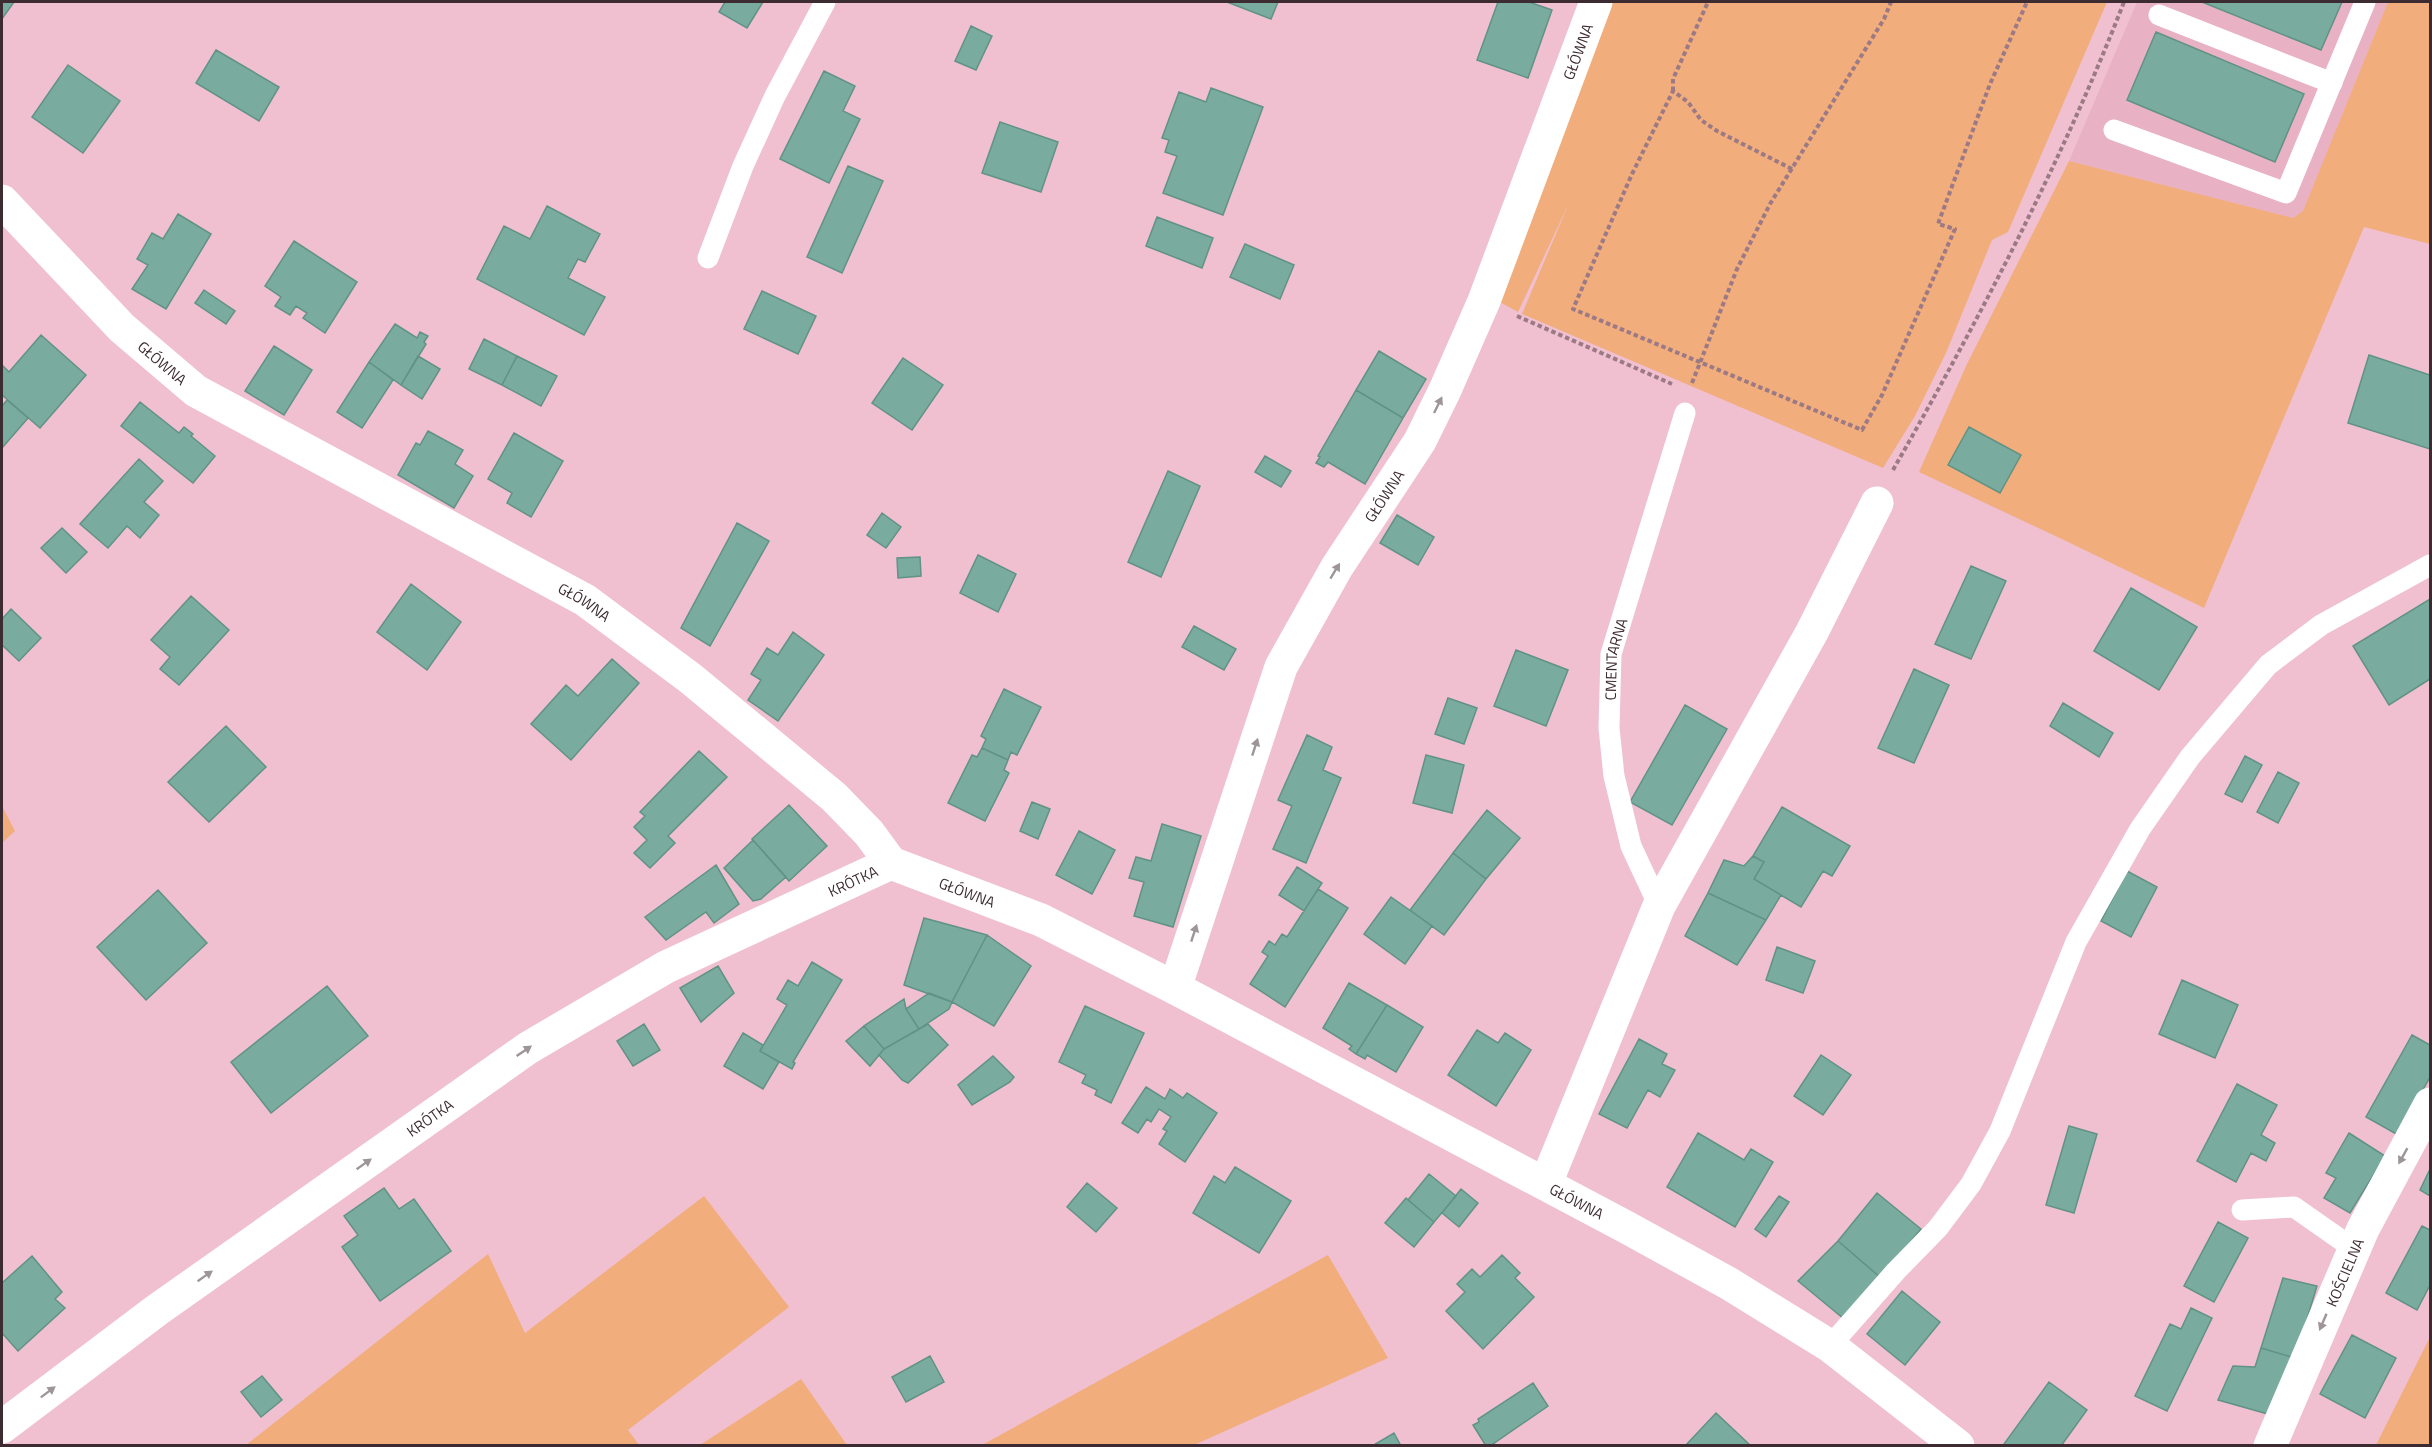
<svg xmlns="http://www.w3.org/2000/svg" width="2432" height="1447" viewBox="0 0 2432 1447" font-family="'Titillium Web',sans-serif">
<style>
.built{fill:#e8b1c4}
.green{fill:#f1ad7c}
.building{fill:#79ac9f;stroke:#609285;stroke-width:1.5}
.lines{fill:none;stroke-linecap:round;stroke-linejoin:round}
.path{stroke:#9b7985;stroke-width:4;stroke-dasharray:4.5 3;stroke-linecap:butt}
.service{stroke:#fff;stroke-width:21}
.minor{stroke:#fff;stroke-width:33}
.oneway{fill:#9e9598}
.labels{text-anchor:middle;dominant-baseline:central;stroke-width:6;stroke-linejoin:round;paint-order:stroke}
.street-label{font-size:15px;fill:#3d2b32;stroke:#f0c0d0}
</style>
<rect width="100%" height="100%" fill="#f0c0d0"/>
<path class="built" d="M2137 2H2388L2303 212 2292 218 2069 161Z"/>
<path class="green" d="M1608 2H2107L2008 232 1992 240 1946 353 1915 416 1883 468 1522 314 1569 203 1518 312 1498 301Z
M2388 2H2430V244L2364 227 2204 608 2066 541 1919 472 1967 364 2069 161 2293 218 2303 211Z
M2 806 15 831 2 843Z
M704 1196 789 1307 628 1430 639 1445H246L488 1254 525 1333Z
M1328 1255 1388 1358 1194 1445H982Z
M2430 1337V1445H2376Z
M801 1379 847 1445H700Z"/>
<path class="building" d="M2 2H14L2 19Z
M725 2H763L747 28 719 12Z
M1227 2H1278L1271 19Z
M1498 2H1529L1552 10 1528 78 1477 60Z
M2202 2H2342L2321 50Z
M971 26 992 36 976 70 955 61Z
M2156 32 2304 94 2275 162 2127 100Z
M216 50 279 87 259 121 196 83Z
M68 65 120 101 83 153 32 117Z
M824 71 855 86 843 111 860 119 829 183 780 159Z
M1211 88 1263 107 1223 215 1163 193 1177 156 1165 152 1169 140 1162 138 1179 92 1206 102Z
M1000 122 1058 142 1041 192 982 173Z
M848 166 883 181 842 273 807 257Z
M547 206 600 234 585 262 578 259 568 278 605 297 584 335 477 279 504 226 530 239Z
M178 214 211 234 166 309 132 289 148 265 137 259 152 233 163 239Z
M1157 217 1213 238 1202 268 1146 246Z
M294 241 357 282 325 333 303 318 307 313 296 306 290 315 275 306 281 297 265 286Z
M1245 244 1294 265 1280 299 1230 277Z
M204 290 235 311 226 324 195 303Z
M762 291 816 316 798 354 744 329Z
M395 324 417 338 420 332 428 336 424 342 426 344 401 385 369 362Z
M41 335 86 375 40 428 2 395V365L9 372Z
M484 339 517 356 502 385 469 369Z
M274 346 312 370 284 415 245 391Z
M1379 351 1426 379 1403 418 1356 390Z
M2369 355 2430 375V449L2348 423Z
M418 356 440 369 422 399 401 385Z
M517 356 557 376 541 406 502 385Z
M903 358 943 385 912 430 872 403Z
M369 362 393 380 362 428 337 412Z
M1356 390 1403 418 1365 484 1328 462 1324 467 1316 463 1320 457 1318 456Z
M7 400 28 418 2 448V406Z
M140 402 179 433 184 427 193 434 191 436 215 456 193 483 121 426Z
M1969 427 2021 455 2000 493 1948 465Z
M428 431 463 450 455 464 473 476 454 508 398 475 416 443 420 445Z
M514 433 563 461 531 517 507 503 512 493 488 479Z
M1265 456 1291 471 1281 487 1255 472Z
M139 459 163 481 144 502 159 515 140 538 127 526 108 548 80 524Z
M1168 471 1200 486 1161 577 1128 562Z
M882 513 901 527 886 548 867 535Z
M1397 515 1434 537 1418 565 1380 543Z
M737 523 769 541 710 646 681 628Z
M62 528 87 552 66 573 41 548Z
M978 555 1016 574 998 612 960 593Z
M920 557 921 576 898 578 897 558Z
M1971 566 2006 581 1971 659 1935 644Z
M411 584 461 622 427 670 377 632Z
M2131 588 2197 627 2159 690 2094 651Z
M191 596 229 630 179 685 160 669 170 657 151 640Z
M2430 599V679L2389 705 2353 646Z
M11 609 41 638 19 661 2 645V619Z
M1194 626 1236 649 1224 670 1182 647Z
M793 632 824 655 778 721 748 700 761 680 751 674 767 648 778 655Z
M1516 650 1568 670 1546 726 1494 706Z
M612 659 639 683 571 760 531 724 566 685 578 696Z
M1914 669 1949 685 1914 763 1878 748Z
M1004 689 1041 707 1017 755 1011 752 1008 760 982 748 986 739 981 736Z
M1448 698 1477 708 1464 744 1435 734Z
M2063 703 2113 733 2099 757 2050 726Z
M1685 705 1727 729 1672 825 1630 802Z
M226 726 266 767 209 822 168 782Z
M1307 735 1332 747 1323 770 1341 778 1306 863 1273 849 1292 806 1278 800Z
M982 748 1008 760 1004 770 1009 773 985 821 948 803 972 755 977 757Z
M699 751 727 777 668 836 675 843 650 868 634 853 647 840 634 827 645 816 640 812Z
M1426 755 1464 765 1452 813 1413 803Z
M2245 756 2262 765 2242 802 2225 794Z
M2278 772 2299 783 2278 823 2257 812Z
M1032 802 1050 809 1038 839 1020 831Z
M789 805 827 846 789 881 752 839Z
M1782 807 1850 846 1832 876 1823 871 1801 907 1754 879 1764 862 1753 856Z
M1487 810 1520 838 1486 879 1453 853Z
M1162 824 1201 836 1173 927 1134 916 1144 882 1129 878 1136 857 1151 861Z
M1079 831 1115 850 1092 894 1056 875Z
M753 840 786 877 761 899 753 901 724 868Z
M1453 853 1486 879 1444 935 1410 910Z
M1753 856 1764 862 1754 879 1781 895 1766 920 1708 893 1724 860 1744 866Z
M716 865 739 904 714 923 706 912 666 940 645 917Z
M1297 867 1322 883 1304 911 1279 895Z
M2127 871 2157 887 2131 937 2101 921Z
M1318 889 1348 908 1285 1007 1250 984 1268 956 1262 952 1269 941 1275 945 1282 934 1287 937Z
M158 890 207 943 146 1000 97 947Z
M1708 893 1766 920 1737 965 1685 936Z
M1391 897 1432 926 1405 964 1364 934Z
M924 918 987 935 952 1002 904 985Z
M987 935 1031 966 994 1026 952 1002Z
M1777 947 1815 961 1803 993 1766 980Z
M812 962 842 980 793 1062 795 1063 792 1069 760 1051 787 1005 777 999 788 980 798 986Z
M718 966 734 993 701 1022 680 988Z
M2182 980 2238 1005 2215 1058 2159 1034Z
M1349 983 1387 1005 1356 1054 1349 1049 1352 1046 1323 1028Z
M327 986 368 1036 271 1113 231 1062Z
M929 993 952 1002 949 1009 919 1029 906 1009Z
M904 999 906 1009 919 1029 884 1049 864 1026Z
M1387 1005 1423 1027 1396 1072 1367 1055 1365 1059 1356 1054Z
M1085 1006 1144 1033 1111 1103 1095 1095 1097 1090 1082 1083 1086 1075 1059 1062Z
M644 1024 660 1050 633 1066 617 1041Z
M928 1024 948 1045 908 1083 902 1080 879 1055 884 1049Z
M864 1026 884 1049 870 1066 846 1041Z
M1477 1030 1498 1043 1505 1033 1531 1050 1496 1106 1448 1075Z
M743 1033 763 1045 760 1051 779 1062 763 1089 724 1066Z
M2412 1035 2430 1045V1077L2398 1135 2366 1117Z
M1639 1039 1667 1054 1662 1064 1675 1070 1660 1097 1648 1090 1627 1128 1599 1114Z
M1821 1055 1851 1075 1823 1115 1794 1096Z
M993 1056 1014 1077 1010 1082 972 1105 958 1085Z
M2237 1084 2277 1105 2261 1135 2275 1143 2266 1161 2251 1153 2236 1182 2197 1161Z
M1146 1087 1165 1099 1170 1089 1183 1098 1187 1093 1217 1113 1185 1162 1159 1144 1167 1131 1163 1129 1171 1117 1159 1109 1151 1122 1147 1119 1138 1133 1122 1123Z
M2069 1126 2097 1134 2074 1213 2046 1205Z
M1698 1133 1744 1160 1751 1149 1773 1162 1735 1227 1667 1187Z
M2349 1133 2385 1156 2350 1213 2324 1198 2336 1178 2326 1173Z
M1235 1167 1291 1201 1259 1253 1193 1213 1214 1176 1225 1183Z
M2430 1169V1196L2420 1190Z
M1429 1174 1456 1196 1434 1222 1408 1200Z
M1087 1183 1117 1208 1096 1232 1067 1207Z
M384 1188 399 1209 414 1199 451 1251 380 1301 342 1247 358 1235 344 1216Z
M1461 1189 1478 1203 1459 1227 1442 1213Z
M1877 1193 1921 1229 1881 1278 1838 1241Z
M1779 1196 1789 1202 1766 1237 1755 1229Z
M1406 1198 1434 1222 1414 1247 1385 1223Z
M2218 1222 2248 1238 2214 1302 2184 1286Z
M2422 1226 2430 1230V1285L2417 1310 2386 1293Z
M1838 1241 1881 1278 1844 1319 1798 1281Z
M1502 1255 1520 1273 1515 1278 1534 1297 1483 1349 1446 1311 1465 1292 1457 1284 1472 1269 1480 1277Z
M32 1256 62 1292 55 1299 65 1308 18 1351 2 1333V1283Z
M2283 1278 2317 1286 2295 1358 2261 1348Z
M1902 1291 1940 1322 1905 1365 1867 1334Z
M2191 1308 2212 1318 2167 1411 2135 1396 2170 1324 2181 1329Z
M2352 1335 2396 1358 2365 1418 2320 1394Z
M2261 1348 2295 1358 2275 1416 2218 1400 2233 1366 2255 1367Z
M930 1356 944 1382 906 1402 892 1377Z
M262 1376 282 1400 261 1417 241 1392Z
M2049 1382 2087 1410 2061 1446H2007L2004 1444Z
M1533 1383 1548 1406 1490 1446H1486L1473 1425 1479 1422 1478 1419Z
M1716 1413 1751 1446H1685Z
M1394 1433 1401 1446H1372Z"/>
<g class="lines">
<path class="path" d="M1673 91V79L1708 2
M1792 169 1717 131 1701 120 1688 102 1673 91 1632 174 1573 309 1862 430 1882 395 1955 229 1938 224 1990 84 2027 2
M1517 316 1672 384
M1692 383 1737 269 1770 204 1884 19 1891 2
M1893 470C1979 319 2061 164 2124 2"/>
<g class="service">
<path d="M2159 15 2332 83"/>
<path d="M2114 130 2286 193 2365 2"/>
<path d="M708 258 743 166 775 96 825 2"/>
<path id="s1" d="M1659 906 1631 846 1614 776 1609 728 1611 654 1685 413"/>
<path d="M2242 1210 2294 1207 2354 1249"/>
<path d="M1830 1346 1896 1271 1938 1228 1971 1184 2000 1131 2076 942 2140 829 2190 757 2268 665 2321 625 2430 565"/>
</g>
<g class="minor">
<path id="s2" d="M2 201 122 328 196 391 585 600 690 678 834 797 869 833 891 863 1041 920 1175 988 1626 1227 1728 1283 1830 1346 1958 1446"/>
<path id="s3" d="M1175 988 1281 667 1337 567 1420 441 1445 390 1484 301 1596 2"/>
<path d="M1546 1183 1659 906 1812 632 1877 503"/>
<path id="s4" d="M2 1427 157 1310 528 1048 666 967 891 863"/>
<path id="s5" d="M2270 1446 2363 1229 2430 1104"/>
</g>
</g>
<defs><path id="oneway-solid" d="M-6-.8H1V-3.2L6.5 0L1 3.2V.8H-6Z" transform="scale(1.5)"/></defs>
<g class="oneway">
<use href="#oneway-solid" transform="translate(1438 405) rotate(-64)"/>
<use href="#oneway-solid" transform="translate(1335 571) rotate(-59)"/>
<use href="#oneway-solid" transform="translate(1255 747) rotate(-72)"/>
<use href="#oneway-solid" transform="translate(1194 933) rotate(-72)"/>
<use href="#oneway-solid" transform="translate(524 1051) rotate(-34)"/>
<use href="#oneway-solid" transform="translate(2403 1156) rotate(119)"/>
<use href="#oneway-solid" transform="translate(364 1164) rotate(-35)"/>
<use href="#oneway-solid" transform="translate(205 1276) rotate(-35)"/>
<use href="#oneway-solid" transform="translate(2323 1322) rotate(113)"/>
<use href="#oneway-solid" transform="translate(48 1392) rotate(-37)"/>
</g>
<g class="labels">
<g class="street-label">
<text stroke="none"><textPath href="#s3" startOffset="1024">GŁÓWNA</textPath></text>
<text stroke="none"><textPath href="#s2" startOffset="228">GŁÓWNA</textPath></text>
<text stroke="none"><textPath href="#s3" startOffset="538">GŁÓWNA</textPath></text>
<text stroke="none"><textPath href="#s2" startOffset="714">GŁÓWNA</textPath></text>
<text stroke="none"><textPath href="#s1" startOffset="256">CMENTARNA</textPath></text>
<text stroke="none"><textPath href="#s4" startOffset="1014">KRÓTKA</textPath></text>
<text stroke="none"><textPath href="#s2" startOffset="1200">GŁÓWNA</textPath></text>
<text stroke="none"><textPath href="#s4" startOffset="528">KRÓTKA</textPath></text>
<text stroke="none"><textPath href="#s2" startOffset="1884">GŁÓWNA</textPath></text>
<text stroke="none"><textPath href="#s5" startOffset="189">KOŚCIELNA</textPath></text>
</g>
</g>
<rect width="2432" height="1447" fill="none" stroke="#3d2b32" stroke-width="6"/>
</svg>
